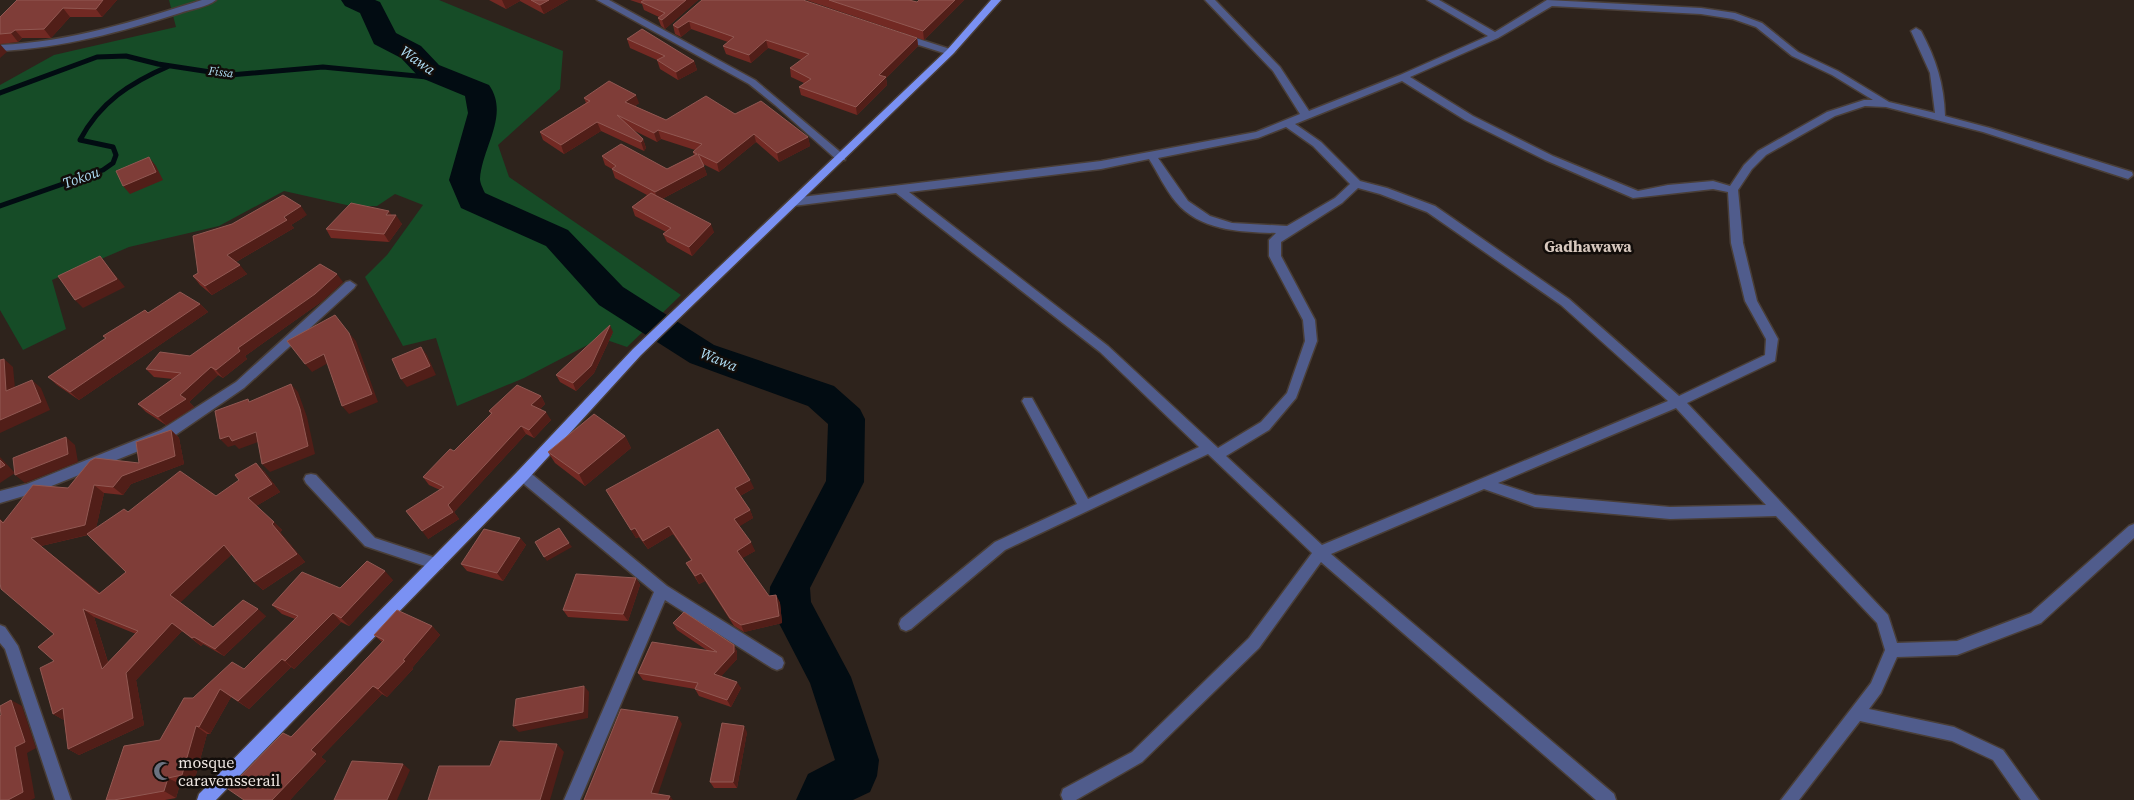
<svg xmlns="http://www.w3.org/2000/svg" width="2134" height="800" viewBox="0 0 2134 800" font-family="'Source Serif 4',serif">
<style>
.green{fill:#164c27}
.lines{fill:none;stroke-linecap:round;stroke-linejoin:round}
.stream{stroke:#020c12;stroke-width:5}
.river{fill:#020c12;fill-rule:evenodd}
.minor-casing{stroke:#493e37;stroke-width:3}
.major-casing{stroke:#493e37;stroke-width:3}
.minor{fill:#505c8c;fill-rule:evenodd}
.major{fill:#7a91f3;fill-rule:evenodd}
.wall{fill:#722923;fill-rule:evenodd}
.shaded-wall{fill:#511e18}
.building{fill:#7f3d38;stroke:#915852;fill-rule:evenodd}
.labels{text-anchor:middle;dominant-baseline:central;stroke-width:5;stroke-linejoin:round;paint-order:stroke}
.far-water-label{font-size:12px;font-style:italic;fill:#b0def5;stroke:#120d0a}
.water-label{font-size:15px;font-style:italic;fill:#b0def5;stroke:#120d0a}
.quarter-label{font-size:16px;font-weight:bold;fill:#d7c8be;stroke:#120d0a}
.near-poi-label{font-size:16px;fill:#ede5e0;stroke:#120d0a;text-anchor:start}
</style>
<rect width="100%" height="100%" fill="#2e231c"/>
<path class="green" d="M169 0H439L563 51 560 89 498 145 509 177 681 295 627 347 601 338 524 378 457 406 436 338 403 346 365 277 387 255 423 205 395 194 377 206H351L284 191 219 226 129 247 52 280 66 329 23 350 0 310V85L54 55 176 27Z"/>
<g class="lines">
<path class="stream" d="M0 93 97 57 126 56 158 64 230 75 323 67 448 79
M0 206 103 170 113 163 116 155 113 147 80 140C100 102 130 83 169 66"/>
<path class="river" d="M341 0H375L380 2 396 33 421 46 439 65 489 85C510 115 482 147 480 179 480 183 483 189 485 193L568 230 623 287 714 345 834 386 860 409 865 419 864 482 810 588 811 602 851 677 879 760 877 776 870 792 853 800H796L808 774 835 760 810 683 769 604 770 587 826 481 828 424 808 406 690 363 599 305 546 246 461 208 449 180 468 113 465 96 419 77 401 58 374 44 360 13 345 6Z"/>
<g class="minor-casing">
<path id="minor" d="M202 0H216C207 7 191 9 180 13 121 32 62 48 0 51V45C70 42 135 21 202 0Z
M597 0H609L755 80 845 156V160H837L775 105 749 84Z
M1205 0H1215L1280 67 1309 111 1400 75 1488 36 1427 0H1439L1495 32 1547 0 1701 8 1735 13 1762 23 1798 52 1838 71 1889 102 1935 113 1930 73 1911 31 1916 28 1921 31C1936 59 1944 84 1945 116L1990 128 2132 172 2133 175 2128 179 1983 132 1886 107 1865 106 1835 116 1766 155 1752 169 1738 190 1743 243 1757 301 1778 339 1775 361 1687 403 1888 615 1897 643 1957 641 2031 613 2129 526 2134 524V538L2041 623 1957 655 1897 657 1881 693 1869 709 1954 727 2003 750 2039 800H2021L1993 760 1952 741 1860 721 1799 800H1781L1871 683 1885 650 1877 623 1776 516 1670 519 1535 507 1484 489 1331 554 1614 794 1616 800H1596L1321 562 1259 648 1142 762 1076 800H1063L1061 795 1063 789 1132 752 1249 638 1312 553 1208 454 1005 550 911 629 906 631 901 629 899 624 901 619 995 542 1077 504 1022 401 1024 398H1032L1088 499 1199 447 1100 352 896 193 793 206 788 202 793 198 1101 161 1256 132 1300 114 1273 71ZM1552 6 1701 14 1733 19 1756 27 1792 56 1832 75 1873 100H1864L1827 112 1758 151 1744 165 1730 186 1713 181 1668 185 1638 191 1553 156 1473 116 1410 77 1498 38ZM1402 81 1465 120 1545 160 1633 198 1713 189 1728 192 1731 243 1745 301 1766 339 1765 355 1679 396 1569 299 1435 206 1387 188 1360 181 1321 142 1295 124ZM1286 127 1313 146 1350 184 1335 198 1287 226 1232 223 1210 216 1188 201 1158 158 1258 138ZM1149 159C1158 173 1165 189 1176 202 1200 231 1241 232 1276 233L1269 240V256L1303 320 1305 341 1287 393 1261 422 1218 448 1108 346 909 192 1101 169ZM1358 188 1380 194 1427 212 1561 305 1668 401 1322 545 1226 456 1269 430 1296 398 1317 341 1315 320 1281 256V242L1342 203ZM1676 408 1766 505 1670 507 1535 495 1498 483Z
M903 34 953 50 955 52 950 55 900 39V35Z
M350 281 356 285 354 288 244 388 171 438 34 493 0 503V491L27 484 161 430 236 382 346 282Z
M523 470 528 471 667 586 782 658 784 663 782 668 777 670 772 668 665 600 580 800H564L654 592 518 479 516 475 518 471Z
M311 474 316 475 375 538 442 560 444 564 442 568 437 570 365 546 306 483 304 479 306 475Z
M0 625 5 627 18 646 71 800H55L5 649 0 643Z"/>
</g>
<g class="major-casing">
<path id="major" d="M991 0H1001L953 54 641 355 528 479 216 800H197L199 794 518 471 633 349 947 50Z"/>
</g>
<use href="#minor" class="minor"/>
<use href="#major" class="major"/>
</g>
<path class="wall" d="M17 0H117L102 17H70L51 38H22L18 42 0 44V17Z
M489 0H568L544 14 520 1 506 9Z
M630 0H698L665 29 661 26 658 18 659 17 644 10 642 4Z
M702 0 917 38 918 46 886 78 887 85 857 115 801 95 799 87 804 83 791 77 790 68 802 60 768 48 751 63 726 54 723 46 728 42 691 29 681 37 675 34 673 25Z
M806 0H909L917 2 919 0H964L924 40Z
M627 39 694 61 697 70 678 80 660 69 657 60 630 48Z
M584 98 639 103 635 106 666 120 735 114 808 137 810 146 779 162 756 142 719 172 703 164 707 175 662 199 714 232 692 256 667 242 663 234 666 232 635 216 632 207 647 195 615 178 612 169 605 165 602 156 667 169 694 155 693 152 695 150 661 139 657 142 633 130 643 139 646 148 644 151 601 131 564 154 543 140 540 132 586 103Z
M307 215 291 225 294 228 236 262 247 274 212 295 200 285 193 276Z
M392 215 402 224 389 242 331 238 326 229Z
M343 282 321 302 245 356 247 359 223 378 218 375 189 402 194 407 166 425 146 412 138 404 173 379 154 377 146 369 190 356Z
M200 304 208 312 79 400 57 385 48 377 148 313Z
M613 332 594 373 576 391 560 382 556 375Z
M541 396 545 404 540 409 551 420 534 438 526 434 454 512 459 519 428 539 440 490 429 485 423 477 454 451 491 414 489 411Z
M171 430 179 438 184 464 131 484 123 495 104 493 96 528 128 512 216 496 264 471 280 492 256 506 282 530 280 532 305 562 263 590 254 582 232 554 180 602 213 627 266 616 224 656 203 644 201 646 182 631 136 680 144 725 79 755 68 749 64 720 53 714 54 661V634L0 583V519L3 522 68 488 139 463ZM88 535 126 572 100 593 41 546ZM94 617 136 634 108 662Z
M625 436 631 448 585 486 555 463 548 452Z
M754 488 740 496 750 510 753 518 739 526 755 551 742 558 769 596 776 595 780 603 782 623 744 632 734 626 705 581 699 584 691 571 686 563 691 560 673 534 648 549 639 537 636 538 606 490Z
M520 538 526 545 503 581 467 571 461 564Z
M636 578 640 585 628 621 568 617 563 610Z
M393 580 349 626 341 622 294 669 291 667 249 709 231 697 210 734H207L194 782 180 784 176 798 165 800H106L160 740 193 698 244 669 295 619 282 614 272 605 340 588Z
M673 623 734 645 737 652V659L721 676 741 688 731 707 699 696 695 689 643 680 638 673 708 651 677 630Z
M432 626 440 635 412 668 413 669 387 697 382 694 321 757 326 761 290 800H244L291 737 352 674 382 642 374 635Z
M747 732 737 788H714L710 782Z"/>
<path class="shaded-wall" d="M103 0H117L102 17 96 9Z
M502 0H520V1L506 9Z
M549 0H568L544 14 540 5Z
M686 0H698L665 29 662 20Z
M955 0H964L924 40 923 31Z
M63 8 70 17 51 38 44 29Z
M689 21 691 29 681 37 678 28Z
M15 30 22 38 18 42 11 33Z
M917 38 918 46 886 78 887 85 857 115 856 107 879 75Z
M766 40 768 48 751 63 749 55Z
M0 44 7 52 0 58Z
M694 61 697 70 678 80 676 72Z
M636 95 639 103 628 111 625 102Z
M597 122 601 131 564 154 561 145Z
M658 130 661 139 657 142 654 133Z
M754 134 756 142 719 172 717 163Z
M808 137 810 146 779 162 777 153Z
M643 139 646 148 644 151 641 142Z
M149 157 156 166 163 180 130 194 123 186Z
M704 166 707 175 658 201 655 192Z
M301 206 307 215 291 225 294 228 234 263 227 255Z
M389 211 394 219 396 215 402 224 389 242 384 234 386 215Z
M711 224 714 232 692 256 689 247Z
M100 256 107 265 125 287 83 308 75 300Z
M240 265 247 274 212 295 205 286Z
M337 274 343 282 321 302 245 356 247 359 223 378 216 370 238 348Z
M200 304 208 312 79 400 70 392Z
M610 325 613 332 594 373 576 391 573 383Z
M349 333 356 341 378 402 349 414 342 406Z
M421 347 427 355 436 375 407 387 401 379Z
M324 354 330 362 312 372 305 364Z
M4 359 13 367 16 399 6 391Z
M211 367 218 375 189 402 194 407 166 425 158 417 180 395Z
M32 380 41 388 50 410 0 433V420Z
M291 384 298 392 307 417 315 454 270 472 262 464Z
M541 396 545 404 536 413 531 405Z
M546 412 551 420 534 438 529 430Z
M521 426 526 434 454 512 459 519 428 539 422 531Z
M171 430 179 438 184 464 131 484 123 495 113 487 122 476 175 456Z
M256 432 263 440 239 449 235 445 228 447 220 439 229 436Z
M625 436 631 448 585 486 579 474Z
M66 437 75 445 78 462 25 483 15 475Z
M0 457 15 473 0 483Z
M256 463 264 471 280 492 256 506 248 498Z
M750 480 754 488 738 497 735 488Z
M94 485 104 493 95 533 41 546 109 601 31 538Z
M750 510 753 518 737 528 734 519Z
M274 522 282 530 280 532 305 562 263 590 254 582 272 524Z
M669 526 673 534 648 549 643 541Z
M635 528 639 537 636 538 631 530Z
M520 538 526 545 503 581 497 573Z
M751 542 755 551 741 559 737 551Z
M569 543 572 547 547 561 544 557Z
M224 545 233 553 180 603 170 595Z
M385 571 393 580 349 626 341 618Z
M701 573 705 581 699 584 695 576Z
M636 578 640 585 628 621 623 614Z
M776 595 780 603 782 623 744 632 741 625Z
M83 609 94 617 112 676 102 669Z
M258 609 266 616 224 656 215 649Z
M333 613 341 622 294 669 285 661Z
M172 623 182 631 136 680 144 725 79 755 68 749 126 673Z
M432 626 440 635 412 668 413 669 387 697 378 689Z
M194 637 203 644 201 646 192 638Z
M734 645 737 652V659L718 680 714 674Z
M282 659 291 667 249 709 238 701Z
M737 682 741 688 731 707 727 700Z
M373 686 382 694 321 757 326 761 290 800H272L311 750Z
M584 686 589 692 588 718 519 732 513 726Z
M220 689 231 697 210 734 199 727Z
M11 700 22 706 36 748 27 753 35 798 31 800H8L15 747Z
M63 708 64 720 53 714Z
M678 717 682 724 656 800 651 793Z
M196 726 207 734 194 782 182 775Z
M744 726 747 732 737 788 733 782Z
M557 744 564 752 550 800H540Z
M403 764 410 770 397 800H387Z
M168 778 180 784 176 798 164 791Z
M670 796 673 800H668Z"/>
<path class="building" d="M17 0H103L96 9 63 8 44 29 15 30 11 33 0 34V17Z
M531 0H549L540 5Z
M644 0H686L662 20 658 18 665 13 641 2Z
M702 0H803L917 38 879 75 886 77 856 107 799 87 811 79 790 68 809 54 766 40 749 55 723 46 734 37 689 21 678 28 673 25Z
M829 0H909L917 2 919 0H955L923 31Z
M642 29 694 61 676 72 657 60 665 56 627 39Z
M609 81 636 95 625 102 666 120 706 96 735 114 761 101 808 137 777 153 754 134 717 163 698 154 704 166 655 192 612 169 616 166 602 156 621 144 667 169 697 154 693 152 702 144 658 130 654 133 617 115 643 139 641 142 597 122 561 145 540 132 590 101 584 98Z
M149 157 156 172 123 186 116 171Z
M651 193 711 224 689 247 663 234 671 228 632 207Z
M283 195 301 206 284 217 287 220 227 255 240 265 205 286 193 276 198 273 193 236 232 224Z
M351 203 389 211 386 215H396L384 234 326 229Z
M100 256 117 279 75 300 58 276Z
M320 264 337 274 315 294 238 348 240 351 216 370 211 367 180 395 186 399 158 417 138 404 181 373 146 369 160 352 190 356Z
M180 292 200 304 70 392 48 377 106 338 103 336 145 310 148 313Z
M335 315 349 333 372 394 342 406 324 354 305 364 287 341Z
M610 325 591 366 573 383 556 375Z
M421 347 430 366 401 379 392 359Z
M4 359 6 391 32 380 41 402 0 420V360Z
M291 384 300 409 308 446 262 464 256 432 232 441 229 436 220 439 215 411 248 399 249 402Z
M517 385 541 396 531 405 546 412 529 430 521 426 448 505 453 512 422 531 406 511 444 487 423 477 450 449 454 451 492 413 489 411Z
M594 414 625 436 579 474 548 452Z
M718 429 750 480 735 488 750 510 734 519 751 542 737 551 769 596 776 595 779 616 741 625 730 618 701 573 695 576 686 563 692 560 669 526 643 541 635 528 631 530 606 490Z
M171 430 175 456 122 476 113 487 94 485 85 525 31 538 99 594 126 572 87 534 124 509 128 512 180 471 216 496 239 480 235 475 256 463 272 484 248 498 274 522 272 524 297 554 254 582 224 545 170 595 213 627 243 600 258 609 215 649 194 637 192 638 172 623 126 673 133 718 68 749 63 708 53 714 40 668 54 661 38 647 54 634 1 589 0 583V520L3 523 33 485 68 488 90 461 95 458 139 463 136 442ZM83 609 138 631 102 669Z
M66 437 68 454 15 475 13 458Z
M0 460 5 465 0 468Z
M559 528 569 543 544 557 535 542Z
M484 529 520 538 497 573 461 564Z
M367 561 385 571 341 618 333 613 285 661 282 659 238 701 220 689 199 727 196 726 182 775 168 778 164 791 114 800H106L124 746 160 740 184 698H193L232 662 244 669 298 616 272 605 302 572 340 588Z
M576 574 636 578 623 614 563 610Z
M397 610 432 626 403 660 405 661 378 689 373 686 311 750 316 754 272 800H244L228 789 283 733 291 737 352 674 384 640 374 635Z
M684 612 734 645V652L714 674 737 682 727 700 695 689 698 683 638 673 652 642 717 652 673 623Z
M584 686 583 712 513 726 516 699Z
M11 700 25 742 15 747 23 792 8 800H0V716L1 715 0 706Z
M621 709 678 717 651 793 670 796 668 800H584Z
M722 723 744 726 733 782H710Z
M500 741 557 744 540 800H428L439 766H490Z
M352 761 403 764 387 800H334Z"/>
<defs>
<g id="mosque-bare" transform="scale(1.5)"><path d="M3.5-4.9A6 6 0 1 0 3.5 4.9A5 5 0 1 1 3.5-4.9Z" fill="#6b7280" stroke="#120d0a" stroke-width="2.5" paint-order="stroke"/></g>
</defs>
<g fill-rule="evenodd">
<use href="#mosque-bare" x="163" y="771"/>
</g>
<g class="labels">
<g class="far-water-label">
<text transform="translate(221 72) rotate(7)">Fissa</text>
</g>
<g class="water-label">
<text transform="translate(418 60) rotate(35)">Wawa</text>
<text transform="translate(81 177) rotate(-20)">Tokou</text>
<text transform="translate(719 359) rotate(22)">Wawa</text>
</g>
<g class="quarter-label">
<text x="1588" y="246">Gadhawawa</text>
</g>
<g class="near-poi-label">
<text x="178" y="762">mosque<tspan x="178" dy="18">caravensserail</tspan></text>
</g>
</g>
</svg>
